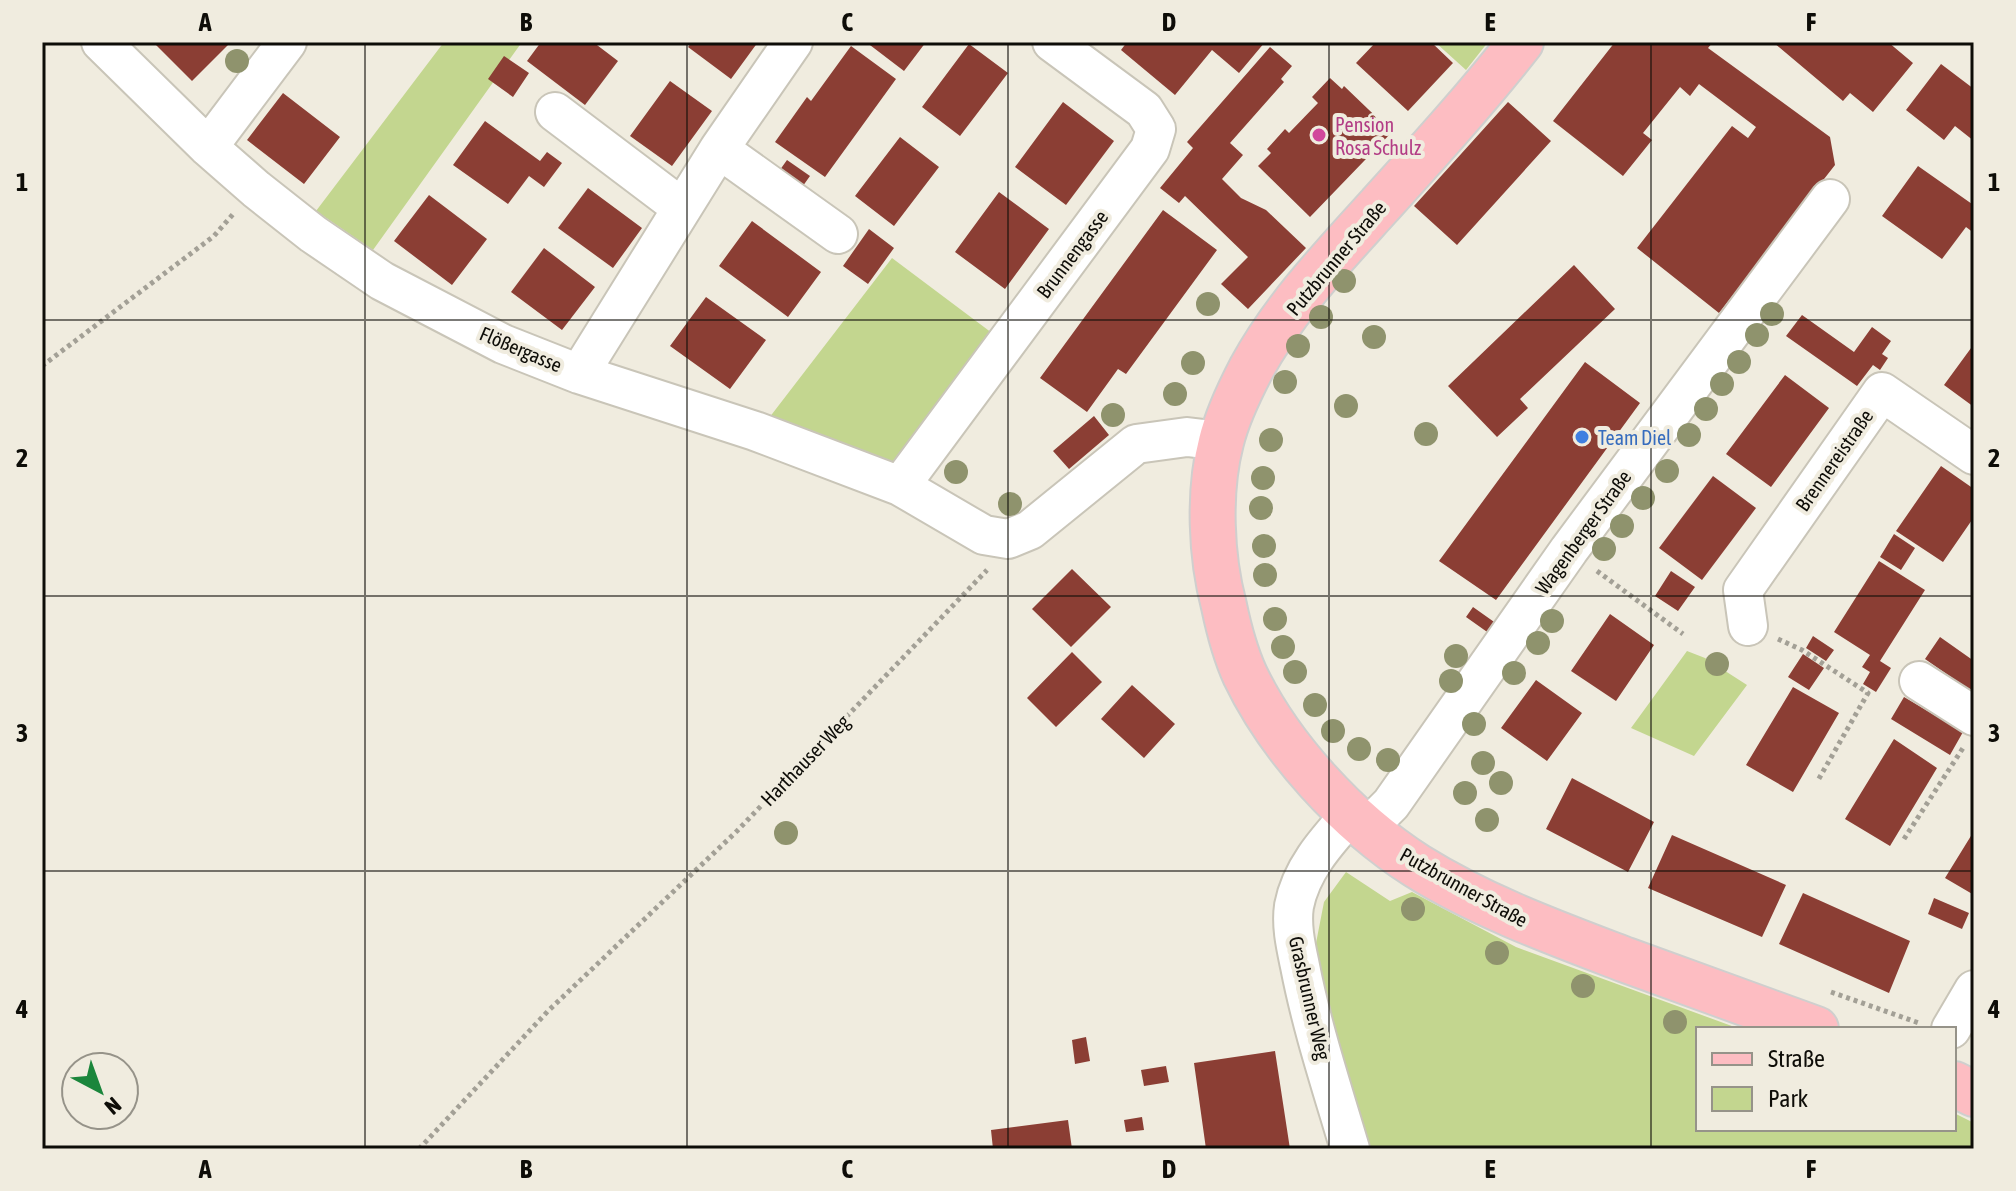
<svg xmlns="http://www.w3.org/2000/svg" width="2016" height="1191" viewBox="0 0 2016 1191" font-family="'Asap Condensed',sans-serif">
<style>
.green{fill:#c3d68f}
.building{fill:#8b3e34}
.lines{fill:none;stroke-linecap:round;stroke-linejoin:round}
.minor-casing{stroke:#c9c5b8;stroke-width:42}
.major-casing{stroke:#cfcfce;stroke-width:48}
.path{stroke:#a3a096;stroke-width:5;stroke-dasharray:4 4;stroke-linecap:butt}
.minor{stroke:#fff;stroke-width:38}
.major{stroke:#fdbdc2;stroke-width:44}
.tree{fill:#8f936d}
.grid{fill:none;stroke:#0e0d08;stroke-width:2;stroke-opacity:0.55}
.hotel-dot{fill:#d1479c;stroke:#f0ecdf;stroke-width:3}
.shop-dot{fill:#3f7fe0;stroke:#f0ecdf;stroke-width:3}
.labels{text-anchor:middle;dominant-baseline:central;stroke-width:8;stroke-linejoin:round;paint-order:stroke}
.hotel-label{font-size:20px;fill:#b23c85;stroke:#f0ecdf;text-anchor:start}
.street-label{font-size:20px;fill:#0e0d08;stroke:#f0ecdf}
.shop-label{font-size:20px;fill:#366cbe;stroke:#f0ecdf;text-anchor:start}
.neatline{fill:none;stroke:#0e0d08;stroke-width:3}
.grid-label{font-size:26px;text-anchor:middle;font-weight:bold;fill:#0e0d08}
</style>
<rect width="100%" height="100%" fill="#f0ecdf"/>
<path class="green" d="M444 42H522L373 250 316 211Z
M1435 42H1488L1466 70Z
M892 258 992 333 899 460 881 463 769 418Z
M1687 651 1705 658 1747 685 1694 756 1631 728Z
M1346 872 1390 901 1412 892 1516 947 1740 1029H1698V1129H1954V1113L1974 1123V1149H1364L1310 974 1324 902Z"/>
<path class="building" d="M153 42H231L192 81Z
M541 42H593L618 61 585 105 527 61Z
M692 42H758L731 79 688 47Z
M866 42H926L904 71Z
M1127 42H1265L1239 73 1212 50 1175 95 1121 50Z
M1376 42H1431L1453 63 1408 111 1356 63Z
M1615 42H1713L1708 48 1830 137 1835 165 1719 313 1637 248 1732 126 1748 138 1756 127 1699 84 1690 96 1680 87 1643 133 1652 140 1623 176 1553 121Z
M1773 42H1888L1913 63 1873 112 1850 93 1843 101Z
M969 44 1008 73 960 136 922 107Z
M851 46 896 79 825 177 775 142 807 97 811 101Z
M1270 47 1292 66 1281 79 1284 82 1230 143 1243 155 1222 179 1241 198 1266 210 1306 248 1248 309 1221 284 1248 257 1185 196 1179 203 1160 188 1193 148 1187 142Z
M504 56 529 73 513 97 488 79Z
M1941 64 1974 89V141L1955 126 1944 140 1906 110Z
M1330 78 1342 89 1344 86 1392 132 1310 217 1258 166 1271 153 1267 149 1285 129 1289 133 1318 103 1312 97Z
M670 81 712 111 672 166 630 136Z
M283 93 340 137 304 184 247 140Z
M1063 102 1114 141 1066 205 1015 167Z
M1508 102 1551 141 1457 245 1414 206Z
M485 121 540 161 547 152 562 163 544 187 529 176 508 204 453 165Z
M900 137 939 167 894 226 855 196Z
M787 160 810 176 800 190 777 174Z
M1918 166 1972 204 1974 201V233L1966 227 1942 259 1882 216Z
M588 188 642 228 613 268 558 228Z
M999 192 1049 229 1005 289 955 252Z
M429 195 487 239 452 285 394 241Z
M1163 210 1217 250 1126 374 1118 369 1087 412 1040 378Z
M752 221 821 272 788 317 719 266Z
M869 229 894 248 868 284 843 266Z
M544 248 595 287 562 330 511 292Z
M1574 265 1615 309 1520 399 1528 408 1497 437 1448 386Z
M706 297 766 340 730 389 670 346Z
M1802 315 1854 352 1872 327 1891 341 1882 354 1888 358 1880 370 1873 365 1857 386 1786 336Z
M1974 344V407L1944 385Z
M1585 362 1640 403 1496 600 1439 561Z
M1785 375 1829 408 1771 487 1726 454Z
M1094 416 1109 435 1069 469 1053 451Z
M1941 466 1974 489V517L1943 562 1896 531Z
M1713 476 1756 508 1702 580 1659 548Z
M1894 534 1915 548 1901 570 1880 557Z
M1879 561 1925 590 1880 661 1891 668 1876 692 1863 684 1870 672 1862 667 1870 655 1834 632Z
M1072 569 1111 607 1071 647 1032 609Z
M1671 571 1695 587 1678 611 1655 596Z
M1473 607 1497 624 1490 634 1466 617Z
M1610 614 1654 645 1616 701 1571 671Z
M1813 636 1834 650 1826 661 1806 648Z
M1940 637 1974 661V693L1925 659Z
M1072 652 1102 682 1056 727 1027 698Z
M1803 654 1824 668 1809 690 1788 677Z
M1536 680 1582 713 1547 761 1501 728Z
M1132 685 1175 724 1144 758 1101 719Z
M1793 687 1839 713 1793 792 1746 765Z
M1904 697 1963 732 1950 755 1891 719Z
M1894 739 1937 768 1890 846 1845 819Z
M1572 778 1654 822 1628 872 1546 829Z
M1974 831V895L1945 878Z
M1672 835 1786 885 1762 937 1648 888Z
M1803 893 1910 941 1889 993 1779 944Z
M1934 898 1969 913 1962 929 1928 914Z
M1086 1037 1090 1061 1075 1064 1072 1040Z
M1275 1051 1290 1149H1206L1194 1063Z
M1166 1066 1169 1082 1144 1086 1141 1070Z
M1142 1117 1144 1130 1126 1132 1124 1120Z
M1068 1120 1072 1149H993L991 1130Z"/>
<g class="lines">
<g class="minor-casing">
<path id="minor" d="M101 42 208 147 256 189 313 234 382 281 503 344 579 374 755 431 900 486 984 535 1008 539 1030 530 1136 444 1187 437 1221 441
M555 112 682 208
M208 147 287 42
M719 149 838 234
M579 374 719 149 793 42
M900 486 1150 149 1156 129 1144 110 1052 42
M1748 626 1743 590 1882 392 1974 455
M1919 681 1974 716
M1367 828 1391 804 1569 550 1830 199
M1951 1029 1974 990
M1350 1149C1332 1088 1312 1028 1300 966 1296 947 1291 926 1294 906 1301 869 1327 841 1351 814"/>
</g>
<g class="major-casing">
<path id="major" d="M1521 42C1477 98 1428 152 1380 205 1334 256 1284 308 1251 369 1239 392 1227 417 1221 442 1208 492 1211 557 1224 606 1229 630 1235 653 1245 675 1280 748 1348 822 1417 866 1481 906 1555 933 1626 960 1689 983 1753 1006 1816 1029
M1954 1084 1974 1094"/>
</g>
<path class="path" d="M42 366 214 236 234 213
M1597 571 1683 634
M1778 639 1802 650 1868 693 1817 782
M1904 839 1963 748
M1831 992 1919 1023
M419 1149 548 1011 737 831 987 570"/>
<use href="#minor" class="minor"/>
<use href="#major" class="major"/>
</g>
<g class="tree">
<circle cx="237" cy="61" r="12"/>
<circle cx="1344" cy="281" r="12"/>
<circle cx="1208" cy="304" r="12"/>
<circle cx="1772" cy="314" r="12"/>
<circle cx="1321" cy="317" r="12"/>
<circle cx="1757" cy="335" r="12"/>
<circle cx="1374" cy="337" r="12"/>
<circle cx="1298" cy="346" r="12"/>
<circle cx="1739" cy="362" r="12"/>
<circle cx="1193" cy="363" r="12"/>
<circle cx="1285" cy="382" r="12"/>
<circle cx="1722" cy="384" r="12"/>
<circle cx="1175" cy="394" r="12"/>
<circle cx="1346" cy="406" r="12"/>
<circle cx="1706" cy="409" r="12"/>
<circle cx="1113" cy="415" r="12"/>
<circle cx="1426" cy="434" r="12"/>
<circle cx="1689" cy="435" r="12"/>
<circle cx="1271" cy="440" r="12"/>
<circle cx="1667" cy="471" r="12"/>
<circle cx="956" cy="472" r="12"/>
<circle cx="1263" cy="478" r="12"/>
<circle cx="1643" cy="498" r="12"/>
<circle cx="1010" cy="504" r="12"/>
<circle cx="1261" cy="508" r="12"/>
<circle cx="1622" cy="526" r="12"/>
<circle cx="1264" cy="546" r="12"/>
<circle cx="1604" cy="549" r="12"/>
<circle cx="1265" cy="575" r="12"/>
<circle cx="1275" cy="619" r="12"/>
<circle cx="1552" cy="621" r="12"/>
<circle cx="1538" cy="643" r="12"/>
<circle cx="1283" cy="647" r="12"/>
<circle cx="1456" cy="656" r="12"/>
<circle cx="1717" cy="664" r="12"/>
<circle cx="1295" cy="672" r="12"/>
<circle cx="1514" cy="673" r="12"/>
<circle cx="1451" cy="681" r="12"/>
<circle cx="1315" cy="705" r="12"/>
<circle cx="1474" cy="724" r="12"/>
<circle cx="1333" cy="731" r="12"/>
<circle cx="1359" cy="749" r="12"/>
<circle cx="1388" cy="760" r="12"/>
<circle cx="1483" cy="763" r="12"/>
<circle cx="1501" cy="783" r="12"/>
<circle cx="1465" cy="793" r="12"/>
<circle cx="1487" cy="820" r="12"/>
<circle cx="786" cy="833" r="12"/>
<circle cx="1413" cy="909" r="12"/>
<circle cx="1497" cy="953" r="12"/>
<circle cx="1583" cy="986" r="12"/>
<circle cx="1675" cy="1022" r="12"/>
</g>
<path class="grid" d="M365 42V1149M687 42V1149M1008 42V1149M1329 42V1149M1651 42V1149M42 320H1974M42 596H1974M42 871H1974"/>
<circle class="hotel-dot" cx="1319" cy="135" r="8"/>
<circle class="shop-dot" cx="1582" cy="437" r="8"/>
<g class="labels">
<g class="hotel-label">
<text x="1335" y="124">Pension<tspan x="1335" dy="23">Rosa Schulz</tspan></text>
</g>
<g class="street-label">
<text transform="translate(1072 254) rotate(-53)">Brunnengasse</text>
<text transform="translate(1336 258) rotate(-50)">Putzbrunner Straße</text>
<text transform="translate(521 349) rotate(23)">Flößergasse</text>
<text transform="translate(1834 460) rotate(-55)">Brennereistraße</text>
<text transform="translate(1583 532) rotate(-54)">Wagenberger Straße</text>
<text transform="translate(805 760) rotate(-46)">Harthauser Weg</text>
<text transform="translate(1464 887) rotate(29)">Putzbrunner Straße</text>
<text transform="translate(1310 998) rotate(77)">Grasbrunner Weg</text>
</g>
<g class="shop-label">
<text x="1598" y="437">Team Diel</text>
</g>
</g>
<rect width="2016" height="1191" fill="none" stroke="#f0ecdf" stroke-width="88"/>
<rect x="1696" y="1027" width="260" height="104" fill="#f0ecdf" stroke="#969389" stroke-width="2"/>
<rect x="1712" y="1053" width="40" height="12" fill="#fdbdc2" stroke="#969389" stroke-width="2"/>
<text x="1768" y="1067" font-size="24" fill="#0e0d08">Straße</text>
<rect x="1712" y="1087" width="40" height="24" fill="#c3d68f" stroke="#969389" stroke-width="2"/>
<text x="1768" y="1107" font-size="24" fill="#0e0d08">Park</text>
<g transform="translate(100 1091) rotate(139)"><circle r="38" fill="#f0ecdf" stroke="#969389" stroke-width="2"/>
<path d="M0-6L14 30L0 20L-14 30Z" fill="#1b863c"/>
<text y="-12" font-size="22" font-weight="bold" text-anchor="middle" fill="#0e0d08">N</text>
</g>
<rect x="44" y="44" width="1928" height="1103" class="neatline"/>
<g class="grid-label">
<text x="205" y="31">A</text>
<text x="526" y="31">B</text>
<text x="847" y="31">C</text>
<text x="1169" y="31">D</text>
<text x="1490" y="31">E</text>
<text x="1811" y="31">F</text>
<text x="22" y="191">1</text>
<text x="1994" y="191">1</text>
<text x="22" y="467">2</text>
<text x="1994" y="467">2</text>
<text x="22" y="742">3</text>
<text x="1994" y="742">3</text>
<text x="22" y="1018">4</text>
<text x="1994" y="1018">4</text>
<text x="205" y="1178">A</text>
<text x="526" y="1178">B</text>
<text x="847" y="1178">C</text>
<text x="1169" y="1178">D</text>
<text x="1490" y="1178">E</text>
<text x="1811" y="1178">F</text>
</g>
</svg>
